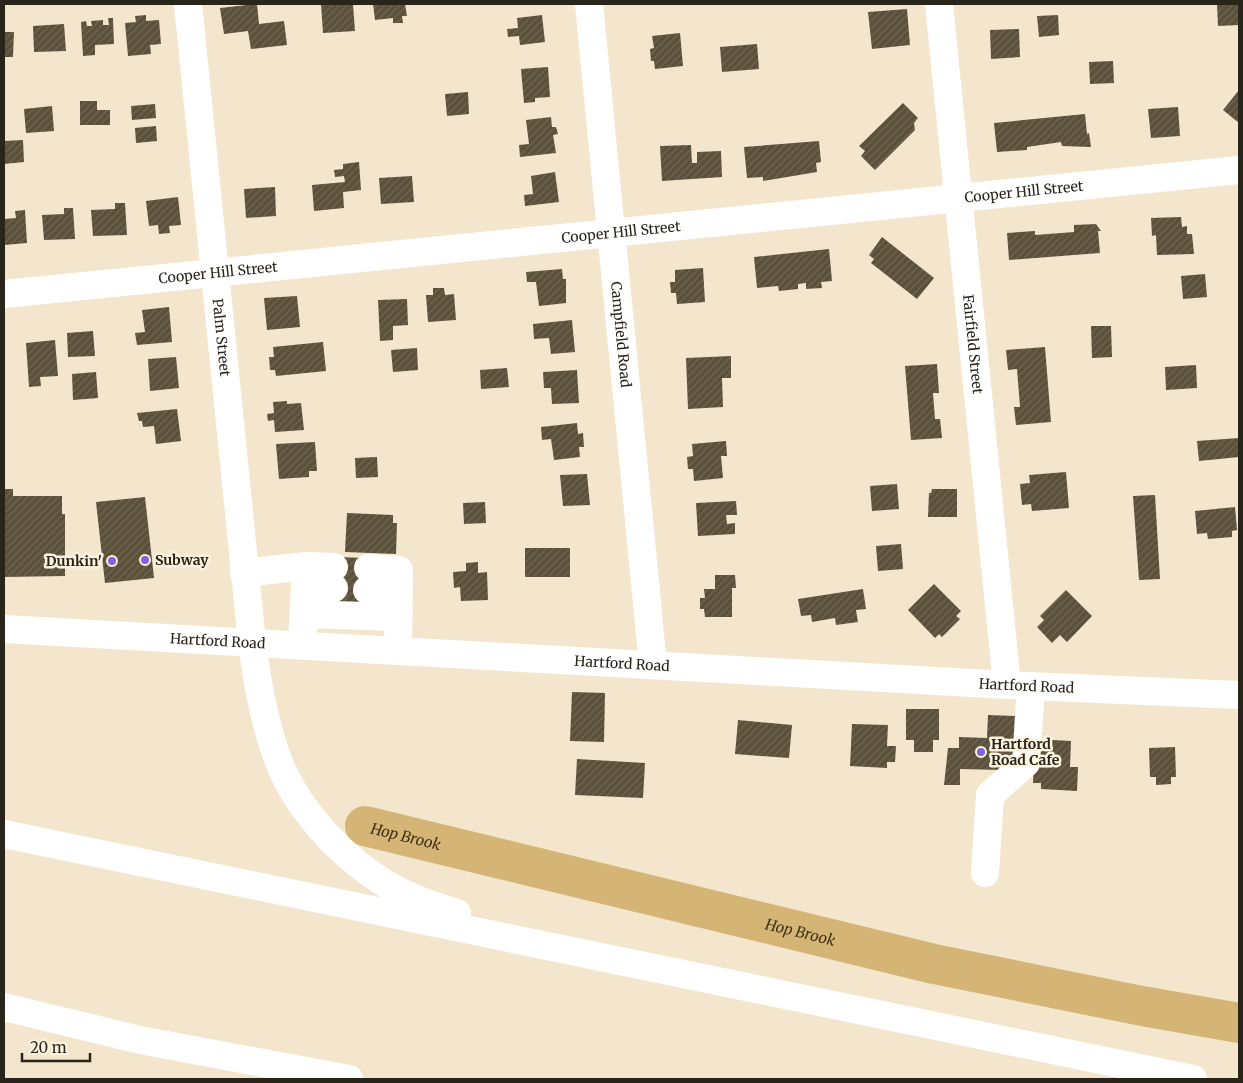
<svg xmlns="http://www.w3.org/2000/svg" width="1243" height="1083" viewBox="0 0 1243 1083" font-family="Merriweather,serif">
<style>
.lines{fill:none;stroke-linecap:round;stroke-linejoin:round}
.river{stroke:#d5b576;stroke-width:40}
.building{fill:url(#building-hatch)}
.minor{stroke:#fff;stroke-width:28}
.major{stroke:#fff;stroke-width:28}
.highway{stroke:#fff;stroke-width:28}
.poi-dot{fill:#8561dc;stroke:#fef3df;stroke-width:2}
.labels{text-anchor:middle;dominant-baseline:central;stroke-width:5;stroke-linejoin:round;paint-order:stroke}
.street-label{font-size:14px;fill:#29251b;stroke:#fef3df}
.poi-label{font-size:14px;font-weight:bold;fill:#29251b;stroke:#fef3df;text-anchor:start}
.water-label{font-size:15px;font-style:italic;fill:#403215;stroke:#fef3df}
</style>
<defs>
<pattern id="building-hatch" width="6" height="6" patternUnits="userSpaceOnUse" patternTransform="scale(1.25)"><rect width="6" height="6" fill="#5b503a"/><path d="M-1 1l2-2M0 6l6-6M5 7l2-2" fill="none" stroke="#6f6654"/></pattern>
</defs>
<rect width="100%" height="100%" fill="#f3e6cd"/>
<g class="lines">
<path class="river" id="s1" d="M365 826 934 964 1142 1006 1239 1023"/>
</g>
<path class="building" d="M257 4 259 24 284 21 287 45 251 49 248 31 224 34 220 8Z
M321 4H353L355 31 323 33Z
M373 4H405L407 16H402L403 23H393V18L375 20Z
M1217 4H1239V25L1218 26Z
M907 9 910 45 872 49 868 12Z
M146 15V21L159 20 161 44 150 45 151 54 128 56 125 23 136 22 135 16Z
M542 15 545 42 520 45 519 36 508 37 507 29 518 28 517 18Z
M1058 15 1059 35 1039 37 1037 16Z
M108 18H113L114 44 95 45V55L83 56 81 22 86 21 87 26H92L91 21 103 20V25H109Z
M64 24 66 51 34 52 33 26Z
M1019 29 1020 57 991 59 990 30Z
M4 32H14L13 57H4Z
M680 33 683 66 655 69 654 61H651L650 49 654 48 652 36Z
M757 44 759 69 722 72 720 47Z
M1113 61 1114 83 1090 84 1089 62Z
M548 67 550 97 535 98V102L524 103 521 69Z
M1239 90V123L1223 110Z
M468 92 469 114 447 116 445 94Z
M80 101H97V110H110V125H80Z
M903 103 918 118 914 123 915 130 875 170 861 156 865 151 859 146Z
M155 104 156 118 132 120 131 106Z
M52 106 54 131 26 133 24 109Z
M1178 107 1180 136 1151 138 1148 109Z
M1085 114 1087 134 1089 133 1091 147 1062 146 1061 142 1027 147V150L997 152 994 123Z
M551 117 552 127H556L558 134 553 135 556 153 520 157 519 145 529 144 526 120Z
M156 126 157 141 136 143 135 128Z
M23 140 24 162 4 164V141Z
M819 141 821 162 816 163 817 172 763 181V177L747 178 744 147Z
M691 145 692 163H697V152L721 151 722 177 662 181 660 146Z
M359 162 361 190 343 192 344 208 314 211 312 185 345 182 344 176 335 177 334 170 343 169V164Z
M555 172 559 202 525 206 524 195 533 194 531 176Z
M412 176 414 202 381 204 379 178Z
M275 187 276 216 246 218 244 189Z
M178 197 181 225 169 226 170 233 159 234 158 225 149 226 146 201Z
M115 203H125L127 235 93 236 91 210 115 209Z
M64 208H73L75 239 44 240 42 215 64 214Z
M25 210 27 243 4 245V219L16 218 15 211Z
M1181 217 1182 227 1187 226V234H1192L1194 254 1157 255 1156 235 1152 236 1151 218Z
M1096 224 1101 231H1098L1100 253 1009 260 1007 233 1035 231V235L1074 232V225Z
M882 237 934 278 917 299 871 263 874 259 869 255Z
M829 249 832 281 821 282 822 288 806 289V283L798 284V289L779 291 778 286 757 288 754 257Z
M703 268 705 302 677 304 676 293H671L670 282H675V270Z
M562 269 563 279H566V303L539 306 536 282H527L526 272Z
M1205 274 1207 297 1183 299 1181 276Z
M433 288H444L445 295 454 294 456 320 428 322 426 295H433Z
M297 296 300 327 267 330 264 298Z
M407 299 408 325 393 326V340L380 341 378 300Z
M169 307 172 342 137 345 135 333 145 332 142 310Z
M572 320 575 352 551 354 549 338 534 339 533 324Z
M1091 326H1111L1112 357 1092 358Z
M93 331 95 356 68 357 67 333Z
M55 340 58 376 40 377 41 386 29 387 26 343Z
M323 342 326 371 276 376 275 370H270L269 357H274L273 347Z
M1045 347 1051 422 1016 425 1014 407H1020L1017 369 1008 370 1006 350Z
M417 348 418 370 393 372 391 350Z
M731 356V378H722L723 407 688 409 686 358Z
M176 357 179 388 150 391 148 359Z
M937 364 939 393H933L935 419H940L942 438 911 440 905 366Z
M1196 365 1197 388 1166 390 1165 367Z
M507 368 509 387 481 389 480 370Z
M577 370 579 403 552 404 551 388H544L543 372Z
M96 372 98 398 73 400 72 374Z
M287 401V404L301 403 304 430 275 432 274 420 268 421 267 414 274 413 273 402Z
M177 409 181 441 156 444 154 426 143 427 142 421H139L137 413Z
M577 423 578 434 583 433 584 447H579L580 457 554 460 551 439 542 440 541 427Z
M1239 438V457L1199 461 1197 441Z
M726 441 727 456H721L723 478 694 481 693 469H688L687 457 693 456 692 444Z
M315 442 317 471H309V477L279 479 276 444Z
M377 457 378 477 356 478 355 458Z
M1066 472 1069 508 1032 511 1031 504 1022 505 1020 484 1030 483 1029 475Z
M587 474 590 505 563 506 560 475Z
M897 484 899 509 872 511 870 486Z
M4 489H13V496H62V514H65V576L4 577Z
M932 489H957V517H928L929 493H931Z
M1155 495 1160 579 1139 580 1133 496Z
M145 497 154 578 105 583 96 502Z
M736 501 737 515H726L727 524 735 523V534L698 536 696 503Z
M485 502 486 523 464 524 463 503Z
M1235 507 1237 530 1232 531V537L1208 539 1207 533 1197 534 1195 511Z
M347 513 393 515V523H397L396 554 345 552Z
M901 544 903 569 878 571 876 546Z
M525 548H570V577H525Z
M335 557 368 558 366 612 332 610Z
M478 562V573L487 572 488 600 461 601 460 587 454 588 453 572 466 571V563Z
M715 575H735L736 588H732V617H705L704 609H700V598H705L704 589H715Z
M934 584 961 611 956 616 960 619 942 637 939 634 935 638 908 610Z
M863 589 866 609 856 610 858 622 836 625 835 618 812 622 811 615 801 616 798 599Z
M1066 590 1092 616 1067 642 1060 635 1052 643 1037 627 1044 620 1040 616Z
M572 692 605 693 604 742 570 741Z
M906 709H939V740H933V752H914V740H906Z
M988 715 1015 716 1014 757 1002 756V770L960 769V785H944L948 748H959V737L987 738Z
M738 720 792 725 789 758 735 754Z
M852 724 888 725 887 746H896L895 762H887V768L850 766Z
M1035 739 1071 741 1070 767H1078L1077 791 1041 789V783H1033Z
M1175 747 1176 777H1171V784L1156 785V777H1150L1149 748Z
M577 759 645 763 643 798 575 795Z"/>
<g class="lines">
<g class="minor">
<path id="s2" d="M188 4 252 642"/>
<path id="s3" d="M589 4 653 665"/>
<path id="s4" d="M939 4 1007 685"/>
<path id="s5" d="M4 294 1239 170"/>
<path d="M306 566 334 567"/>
<path d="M368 568 399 570 398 650"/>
<path d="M244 573 306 566 302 645"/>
<path d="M305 588H334"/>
<path d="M367 590 399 593"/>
<path d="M304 614 398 617"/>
<path d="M985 873 990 795 1026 763 1031 686"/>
</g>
<path class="major" id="s6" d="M4 629 1007 685 1239 695"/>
<path class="highway" d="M252 642C257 682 264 722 278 760 298 812 345 861 393 888 413 899 435 906 457 913
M4 834 1193 1079
M4 1007 140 1040 349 1079"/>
</g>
<g class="poi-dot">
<circle cx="145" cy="560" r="5"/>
<circle cx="112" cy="561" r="5"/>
<circle cx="981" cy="752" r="5"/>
</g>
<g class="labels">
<g class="street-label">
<text stroke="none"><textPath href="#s5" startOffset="1025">Cooper Hill Street</textPath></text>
<text stroke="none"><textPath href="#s5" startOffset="620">Cooper Hill Street</textPath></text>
<text stroke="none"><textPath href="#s5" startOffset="215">Cooper Hill Street</textPath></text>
<text stroke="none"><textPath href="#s3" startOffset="332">Campfield Road</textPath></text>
<text stroke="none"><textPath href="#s2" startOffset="335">Palm Street</textPath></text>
<text stroke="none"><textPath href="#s4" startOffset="342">Fairfield Street</textPath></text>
<text stroke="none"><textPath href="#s6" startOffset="214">Hartford Road</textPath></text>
<text stroke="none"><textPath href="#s6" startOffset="619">Hartford Road</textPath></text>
<text stroke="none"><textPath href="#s6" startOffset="1024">Hartford Road</textPath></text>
</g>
<g class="poi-label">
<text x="155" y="560">Subway</text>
<text x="102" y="561" text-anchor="end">Dunkin'</text>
<text x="991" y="744">Hartford<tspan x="991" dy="16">Road Cafe</tspan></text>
</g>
<g class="water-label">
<text stroke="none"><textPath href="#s1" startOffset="42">Hop Brook</textPath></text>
<text stroke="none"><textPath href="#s1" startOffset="448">Hop Brook</textPath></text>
</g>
</g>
<rect width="1243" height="1083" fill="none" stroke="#29251b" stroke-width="10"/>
<path d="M22 1053v8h68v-8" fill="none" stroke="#29251b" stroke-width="2.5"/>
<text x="30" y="1053" font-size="15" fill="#29251b" stroke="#fef3df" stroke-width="4" paint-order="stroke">20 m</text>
</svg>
